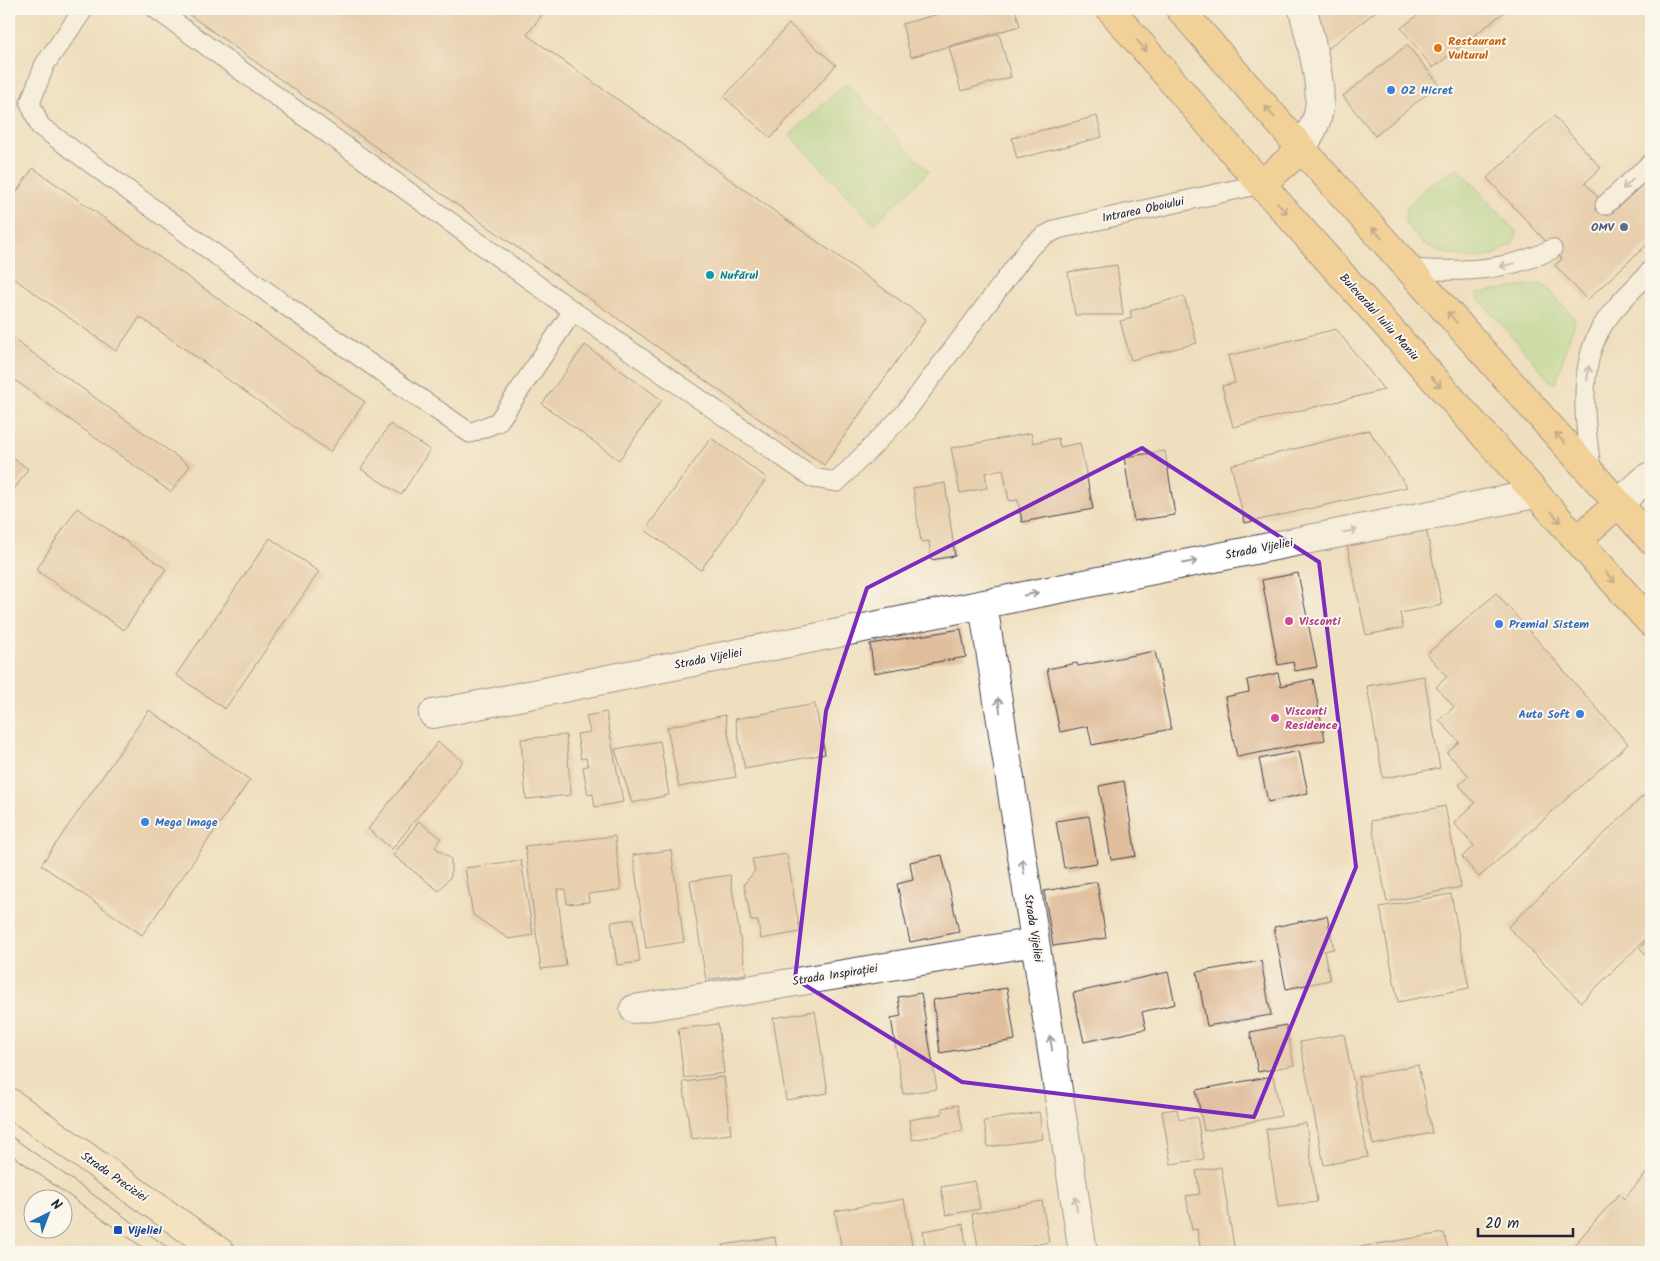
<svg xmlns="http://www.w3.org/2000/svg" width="1660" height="1261" viewBox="0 0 1660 1261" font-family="Kalam,sans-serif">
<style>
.green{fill:#a4da8b;stroke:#637e63}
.building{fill:#e0bd9b}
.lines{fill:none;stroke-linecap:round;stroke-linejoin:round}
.lane-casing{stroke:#413e4f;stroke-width:21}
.street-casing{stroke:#413e4f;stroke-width:30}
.secondary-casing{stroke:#413e4f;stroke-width:30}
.primary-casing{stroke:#413e4f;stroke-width:30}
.lane{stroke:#fff;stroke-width:19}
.street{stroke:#fff;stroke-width:28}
.secondary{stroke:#fbe6c4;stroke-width:28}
.primary{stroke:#f4c16b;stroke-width:28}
.tram{stroke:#22223b;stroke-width:1}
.oneway{stroke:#8b7253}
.oneway2{stroke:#9c9ca7}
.marked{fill:none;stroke:#7b2cbf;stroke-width:4;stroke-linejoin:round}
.food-dot{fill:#e8710a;stroke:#fbf7ec;stroke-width:2}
.shop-dot{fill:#3f7fe0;stroke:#fbf7ec;stroke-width:2}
.service-dot{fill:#5c6f8a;stroke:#fbf7ec;stroke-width:2}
.culture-dot{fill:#0f9aa8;stroke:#fbf7ec;stroke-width:2}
.hotel-dot{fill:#d1479c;stroke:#fbf7ec;stroke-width:2}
.transit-dot{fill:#1a4fb4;stroke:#fbf7ec;stroke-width:2}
.labels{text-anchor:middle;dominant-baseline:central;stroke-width:4;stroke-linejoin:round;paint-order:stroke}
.food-label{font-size:12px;font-weight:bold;fill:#c56008;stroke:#fbf7ec;text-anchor:start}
.shop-label{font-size:12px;font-weight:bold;fill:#366cbe;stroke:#fbf7ec;text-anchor:start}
.street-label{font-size:12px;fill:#22223b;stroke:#fbf7ec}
.service-label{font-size:12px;font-weight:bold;fill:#4e5e75;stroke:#fbf7ec;text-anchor:end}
.culture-label{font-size:12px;font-weight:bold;fill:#0d838f;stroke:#fbf7ec;text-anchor:start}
.hotel-label{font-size:12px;font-weight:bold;fill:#b23c85;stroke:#fbf7ec;text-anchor:start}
.transit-label{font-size:12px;font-weight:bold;fill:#164399;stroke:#fbf7ec;text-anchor:start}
</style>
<rect width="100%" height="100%" fill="#fbf7ec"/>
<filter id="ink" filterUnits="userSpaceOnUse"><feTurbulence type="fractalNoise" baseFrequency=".02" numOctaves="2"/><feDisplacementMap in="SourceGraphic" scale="10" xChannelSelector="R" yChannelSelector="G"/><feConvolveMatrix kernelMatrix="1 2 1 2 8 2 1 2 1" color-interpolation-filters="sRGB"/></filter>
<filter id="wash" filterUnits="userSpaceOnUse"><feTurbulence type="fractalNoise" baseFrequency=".0096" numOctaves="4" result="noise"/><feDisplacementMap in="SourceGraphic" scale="20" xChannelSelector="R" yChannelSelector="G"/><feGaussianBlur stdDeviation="1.12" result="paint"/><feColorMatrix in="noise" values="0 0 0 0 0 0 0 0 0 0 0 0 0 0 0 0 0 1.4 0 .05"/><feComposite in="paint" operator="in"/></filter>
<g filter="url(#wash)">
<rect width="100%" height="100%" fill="#efdfbe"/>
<path class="green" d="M846 83 929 172 874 224 790 135Z
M1458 168 1517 233 1512 244 1492 256 1471 259 1442 252 1422 243 1404 221 1408 206 1426 187Z
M1540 284 1547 287 1574 318V323L1556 382 1553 384 1476 295 1477 293Z"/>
<g id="blocks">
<path class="building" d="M181 9H546L527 35 926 319 824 465Z
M956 9H1015L1020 26 911 57 902 24Z
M1316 9H1379L1322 53Z
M1426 9H1508L1433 68 1401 28Z
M789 24 836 65 771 138 724 97Z
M999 34 1011 77 961 91 949 47Z
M1407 45 1439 84 1375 136 1343 96Z
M1097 116 1102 137 1017 159 1012 138Z
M1554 116 1601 168 1585 183 1612 213 1651 177V241L1587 300 1555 265 1562 259 1487 178Z
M33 168 365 402 330 452 140 317 116 351 9 275V203Z
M1117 265 1123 315H1075L1068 272Z
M1184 296 1197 343 1131 360 1120 321 1132 318 1130 311Z
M1336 329 1384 390 1233 427 1222 386 1235 383 1228 356Z
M9 336 190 466 171 492 9 376Z
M585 345 662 400 619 460 542 404Z
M390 424 430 450 401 495 361 469Z
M1369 430 1407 487 1245 523 1231 465Z
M1031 433 1033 443 1058 438 1060 447 1080 443 1093 509 1022 522 1018 500 1009 501 1003 469 985 473 987 488 960 493 951 448Z
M711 438 767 478 701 570 645 530Z
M1165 451 1175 515 1134 521 1124 457Z
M9 455 28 469 9 497Z
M945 483 955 556 931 560 929 541 921 542 913 488Z
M77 508 166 569 124 630 36 570Z
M1425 524 1442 605 1400 613 1403 628 1366 635 1346 540Z
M270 538 319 572 225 709 176 675Z
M1298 573 1317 667 1295 671 1293 662 1278 665 1262 580Z
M1496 593 1628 744 1479 877 1462 857 1474 846 1454 823 1475 803 1459 785 1469 776 1447 753 1459 742 1439 720 1454 707 1436 687 1447 677 1427 654Z
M961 629 966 657 874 673 870 644Z
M1155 651 1171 729 1092 745 1088 726 1060 732 1047 669 1077 663 1078 666Z
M1278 673 1281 686 1313 679 1325 740 1237 757 1225 697 1249 692 1247 680Z
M1424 676 1440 768 1383 778 1367 686Z
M815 704 825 754 745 769 735 719Z
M149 710 250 780 142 935 41 865Z
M606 712 623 802 595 807 593 794 588 795 583 767 588 766 586 758 581 759 577 734 590 732 586 716Z
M725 715 736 777 679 787 667 727Z
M566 735 571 795 526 799 521 739Z
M660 741 669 795 632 803 615 749Z
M438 742 463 761 392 849 368 829Z
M1299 751 1308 793 1268 802 1259 759Z
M1124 781 1136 856 1111 860 1099 786Z
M1644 795 1651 802V934L1581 1002 1508 927Z
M1445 806 1461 887 1387 902 1371 821Z
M1089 816 1097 863 1064 868 1056 821Z
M419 821 441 838 435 847 451 859V876L439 891 393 855Z
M615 836 621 890 588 894 589 902 567 904 565 889H557L566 966 541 969 525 846Z
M671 850 684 942 646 948 633 855Z
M787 854 800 932 761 939 758 921H751L744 884 755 871 752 859Z
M942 855 959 932 910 942 897 884 913 880 910 862Z
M521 860 533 935 509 939 473 915 465 868Z
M730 875 746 974 706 980 690 881Z
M1097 882 1106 938 1053 946 1044 891Z
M1451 894 1469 988 1398 1002 1380 907Z
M1327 916 1334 949 1324 951 1330 980 1286 989 1274 927Z
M634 919 640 962 617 965 611 922Z
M1651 936V960L1640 948Z
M1261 961 1271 1015 1207 1026 1197 972Z
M1168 972 1175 1004 1142 1012 1146 1029 1084 1042 1073 993Z
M1007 988 1015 1040 940 1053 933 1000Z
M921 993 937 1089 903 1094 891 1018 901 1016 898 997Z
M815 1011 828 1093 786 1100 773 1018Z
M718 1024 724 1073 684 1078 678 1029Z
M1286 1025 1294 1065 1258 1072 1250 1032Z
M1344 1034 1368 1157 1324 1165 1300 1042Z
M1418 1065 1432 1133 1373 1145 1358 1077Z
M1273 1076 1281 1116 1204 1131 1196 1090Z
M724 1077 731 1134 691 1139 683 1082Z
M958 1105 963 1131 912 1140 909 1120 942 1114V1108Z
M1177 1109 1179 1120 1197 1117 1204 1159 1171 1164 1162 1111Z
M1039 1112 1043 1139 988 1147 984 1121Z
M1306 1123 1317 1202 1278 1207 1266 1129Z
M1221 1167 1235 1252H1201L1197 1229 1192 1230 1186 1196 1200 1194 1196 1171Z
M1651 1168V1250L1650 1252H1568L1619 1194 1624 1199Z
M975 1181 980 1209 946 1215 941 1187Z
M904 1199 913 1251 842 1252 835 1211Z
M1042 1201 1049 1242 993 1252H979L972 1214Z
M963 1224 967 1252H926L923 1231Z
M1444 1233 1449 1252H1342L1341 1250Z
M775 1237 777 1252H725L723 1245Z"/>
</g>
</g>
<g filter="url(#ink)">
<use href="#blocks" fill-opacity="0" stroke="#413e4f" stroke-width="1"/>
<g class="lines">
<g class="lane-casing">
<path id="lane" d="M84 9 45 64 30 103 40 126 278 300 470 433 498 422 573 311
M156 9 573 311 813 478 837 482 904 414 1030 247 1044 236 1058 229 1261 184
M1605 205 1651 163
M1409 269C1459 272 1507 272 1552 249
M1592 474C1585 429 1577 369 1601 328 1614 306 1635 288 1651 270"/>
</g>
<g class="street-casing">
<path id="street" d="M1302 149C1309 136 1317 124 1319 109 1323 83 1309 36 1303 9
M1618 504 1648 477 1651 476
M983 604 1083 1252
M433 714 1535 494
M634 1009 1035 942"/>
</g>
<g class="secondary-casing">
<path id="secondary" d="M9 1102 220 1252"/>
</g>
<g class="primary-casing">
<path id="primary" d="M1110 9 1261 184 1651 623
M1180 9 1302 149 1651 540
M1261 184 1302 149
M1577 540 1618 504"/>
</g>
<use href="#lane" class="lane"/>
<use href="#street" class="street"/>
<use href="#secondary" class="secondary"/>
<use href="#primary" class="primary"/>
<path class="tram" d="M9 1135 174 1252
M9 1153 149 1252"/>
</g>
<defs><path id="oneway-shaft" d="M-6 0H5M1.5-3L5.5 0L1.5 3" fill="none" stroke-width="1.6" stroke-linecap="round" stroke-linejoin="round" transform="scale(1.25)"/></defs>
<g class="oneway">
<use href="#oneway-shaft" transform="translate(1142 46) rotate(49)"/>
<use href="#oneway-shaft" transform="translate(1270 112) rotate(-131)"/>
<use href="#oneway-shaft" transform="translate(1282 208) rotate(48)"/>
<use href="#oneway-shaft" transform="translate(1377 233) rotate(-132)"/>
<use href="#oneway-shaft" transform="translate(1452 317) rotate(-132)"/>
<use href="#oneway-shaft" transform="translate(1436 382) rotate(48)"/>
<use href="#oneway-shaft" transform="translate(1560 438) rotate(-132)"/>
<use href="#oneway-shaft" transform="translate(1556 517) rotate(48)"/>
<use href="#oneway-shaft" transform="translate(1610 577) rotate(48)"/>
</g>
<g class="oneway2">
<use href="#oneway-shaft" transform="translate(1628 184) rotate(137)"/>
<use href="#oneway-shaft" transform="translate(1507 265) rotate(168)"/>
<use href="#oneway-shaft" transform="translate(1588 373) rotate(-84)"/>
<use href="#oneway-shaft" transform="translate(1350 531) rotate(-11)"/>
<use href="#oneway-shaft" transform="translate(1190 562) rotate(-11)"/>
<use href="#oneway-shaft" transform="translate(1031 594) rotate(-11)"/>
<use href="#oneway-shaft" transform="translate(999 705) rotate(-99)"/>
<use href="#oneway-shaft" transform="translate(1023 866) rotate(-99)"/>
<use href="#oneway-shaft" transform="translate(1051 1043) rotate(-99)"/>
<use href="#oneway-shaft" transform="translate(1076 1204) rotate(-99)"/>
</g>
</g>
<path d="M0 0H1660V1261H0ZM1142 448 1319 562 1356 867 1254 1117 962 1082 795 979 826 711 867 588Z" fill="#efdfbe" fill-opacity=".55" fill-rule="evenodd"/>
<path class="marked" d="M1142 448 1319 562 1356 867 1254 1117 962 1082 795 979 826 711 867 588Z"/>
<circle class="food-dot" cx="1438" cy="48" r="5"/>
<g class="shop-dot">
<circle cx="1391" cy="90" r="5"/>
<circle cx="1499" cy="624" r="5"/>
<circle cx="1580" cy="714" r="5"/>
<circle cx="145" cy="822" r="5"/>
</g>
<circle class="service-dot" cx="1624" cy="227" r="5"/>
<circle class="culture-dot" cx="710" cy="275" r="5"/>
<g class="hotel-dot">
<circle cx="1289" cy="621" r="5"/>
<circle cx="1275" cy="718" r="5"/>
</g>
<rect class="transit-dot" x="113" y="1225" width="10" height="10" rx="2.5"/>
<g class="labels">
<g class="food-label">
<text x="1448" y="41">Restaurant<tspan x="1448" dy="14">Vulturul</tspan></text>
</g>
<g class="shop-label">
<text x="1401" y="90">OZ Hicret</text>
<text x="1509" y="624">Premial Sistem</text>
<text x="1570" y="714" text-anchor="end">Auto Soft</text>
<text x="155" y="822">Mega Image</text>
</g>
<g class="street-label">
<text transform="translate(1143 210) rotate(-12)">Intrarea Oboiului</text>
<text transform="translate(1379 317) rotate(48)">Bulevardul Iuliu Maniu</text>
<text transform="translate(1259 549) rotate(-11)">Strada Vijeliei</text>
<text transform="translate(708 659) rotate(-11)">Strada Vijeliei</text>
<text transform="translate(1033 928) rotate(81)">Strada Vijeliei</text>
<text transform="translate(835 975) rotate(-9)">Strada Inspirației</text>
<text transform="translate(114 1177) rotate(35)">Strada Preciziei</text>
</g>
<g class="service-label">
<text x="1614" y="227">OMV</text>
</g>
<g class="culture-label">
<text x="720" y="275">Nufărul</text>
</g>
<g class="hotel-label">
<text x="1299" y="621">Visconti</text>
<text x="1285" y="711">Visconti<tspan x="1285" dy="14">Residence</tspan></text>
</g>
<g class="transit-label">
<text x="128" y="1230">Vijeliei</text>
</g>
</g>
<rect width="1660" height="1261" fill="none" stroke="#fbf7ec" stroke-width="30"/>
<g transform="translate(48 1214) rotate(42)"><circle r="24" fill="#fbf7ec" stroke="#a4a2a5"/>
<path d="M0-4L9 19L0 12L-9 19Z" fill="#1f6fb2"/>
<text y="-8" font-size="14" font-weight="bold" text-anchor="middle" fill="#22223b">N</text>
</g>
<path d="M1478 1228v8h95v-8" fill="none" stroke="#22223b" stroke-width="2.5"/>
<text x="1485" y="1228" font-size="15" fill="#22223b" stroke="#fbf7ec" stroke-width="4" paint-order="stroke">20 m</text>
</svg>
